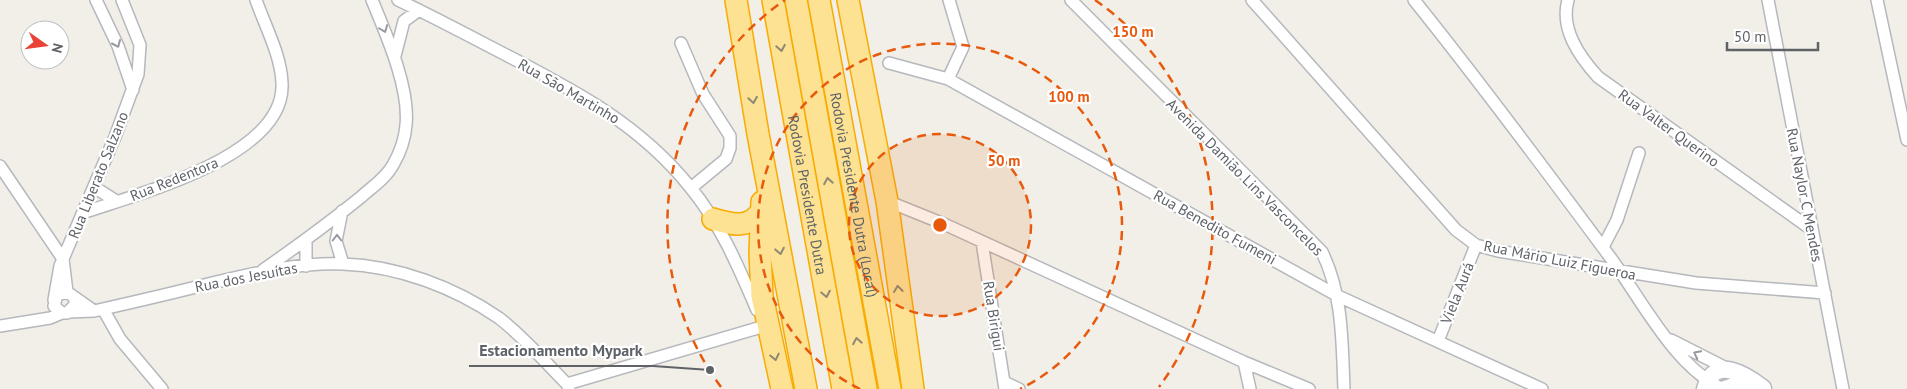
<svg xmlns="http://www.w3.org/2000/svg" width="1907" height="389" viewBox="0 0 1907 389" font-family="'PT Sans',sans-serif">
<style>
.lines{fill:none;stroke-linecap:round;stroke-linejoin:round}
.street-casing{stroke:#b5b8bc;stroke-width:14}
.secondary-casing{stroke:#b6babf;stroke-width:19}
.highway-casing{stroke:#f9ab00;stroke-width:24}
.street{stroke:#fff;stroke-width:11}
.secondary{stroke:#fff;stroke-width:16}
.highway{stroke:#fde293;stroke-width:21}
.oneway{stroke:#979a9d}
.oneway2{stroke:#8e8975}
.ring{fill:none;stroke:#e8590c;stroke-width:2.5;stroke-dasharray:9 6}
.labels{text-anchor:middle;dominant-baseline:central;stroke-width:4.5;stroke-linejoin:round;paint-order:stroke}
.street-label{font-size:15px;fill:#5f6368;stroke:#fff}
.centre{fill:#e8590c;stroke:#fff;stroke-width:2.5}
.ring-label{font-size:15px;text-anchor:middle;font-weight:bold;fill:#e8590c;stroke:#fff;stroke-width:4.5;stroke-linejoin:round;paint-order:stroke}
.leader{fill:none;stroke:#5f6368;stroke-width:2}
.callout-dot{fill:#5f6368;stroke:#fff;stroke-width:2}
.callout-label{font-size:16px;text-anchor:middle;font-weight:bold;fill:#5f6368;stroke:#fff;stroke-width:4.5;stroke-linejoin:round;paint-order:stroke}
</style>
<rect width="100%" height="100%" fill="#f1efe8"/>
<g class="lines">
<g class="street-casing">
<path id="street" d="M96 0 118 46 133 90
M398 0C436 18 473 38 510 57 579 93 640 125 690 187 720 223 739 268 757 310
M1071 0 1322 252C1343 295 1342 342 1344 389
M1252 0 1456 230 1476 245 1498 251 1696 283 1825 293
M1414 0C1480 82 1544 168 1607 253 1640 296 1673 366 1723 389
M1568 0C1560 29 1579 56 1598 77L1811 229
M1768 0 1843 389
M1877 0 1907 140
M681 43 703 94 730 136V148L726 159 691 188
M395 56 404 21 419 10
M889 63 948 79 1338 296 1542 389
M948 79 963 47 949 0
M0 166 63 259 67 292
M94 187 116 201
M887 201 944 224 1244 362 1309 389
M342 211 336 241 343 264
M83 213C136 194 286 157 282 83 281 55 265 26 256 0
M306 240V266
M982 242 1005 389
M1603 247 1617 220 1639 153
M263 270C296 247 329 223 361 197 372 187 386 178 393 165 400 153 405 138 406 125 410 88 386 34 372 0
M54 300 60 266 115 137 138 74 140 45 122 0
M75 300V305L67 313H62L54 306 57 295 67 292 94 311
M103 309 120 339 162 389
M69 312 94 311C134 302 173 293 212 283 255 273 299 262 343 264 398 266 454 287 499 318 524 337 545 362 567 384L569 389
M0 326 50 318 62 313
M1671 340 1728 369
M1438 341 1476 245
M1244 362 1250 389
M1004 382 1019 389
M567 384 768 325"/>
</g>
<g class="secondary-casing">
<path id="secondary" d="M1705 389C1714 354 1746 375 1763 388
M1725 389 1739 384 1759 387"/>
</g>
<g class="highway-casing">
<g id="highway">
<path d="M736 0 758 134 806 389"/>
<path id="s1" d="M773 0 843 389"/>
<path d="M796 0 866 389"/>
<path id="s2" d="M819 0 890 389"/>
<path d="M848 0 887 201 913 389"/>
<path d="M762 202 760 253 762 296 782 389"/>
<path d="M713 219C732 225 751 229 762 210"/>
</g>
</g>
<use href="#street" class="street"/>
<use href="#secondary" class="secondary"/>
<use href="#highway" class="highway"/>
</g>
<defs><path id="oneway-chevron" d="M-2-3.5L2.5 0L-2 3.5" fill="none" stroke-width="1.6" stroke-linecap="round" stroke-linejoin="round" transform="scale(1.25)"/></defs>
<g class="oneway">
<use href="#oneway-chevron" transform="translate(384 29) rotate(69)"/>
<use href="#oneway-chevron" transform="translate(117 44) rotate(66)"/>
<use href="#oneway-chevron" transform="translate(337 238) rotate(-90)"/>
<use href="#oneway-chevron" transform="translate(1697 354) rotate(-153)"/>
</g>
<g class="oneway2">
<use href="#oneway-chevron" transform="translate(781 48) rotate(80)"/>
<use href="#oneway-chevron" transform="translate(753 100) rotate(81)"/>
<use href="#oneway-chevron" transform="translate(828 181) rotate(-100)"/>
<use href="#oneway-chevron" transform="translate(780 251) rotate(79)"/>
<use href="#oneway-chevron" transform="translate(898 289) rotate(-97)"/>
<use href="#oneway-chevron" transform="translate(826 294) rotate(79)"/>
<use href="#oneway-chevron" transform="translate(857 341) rotate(-100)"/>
<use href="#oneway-chevron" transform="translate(775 357) rotate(78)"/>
</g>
<circle cx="940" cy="225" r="91" fill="#e8590c" fill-opacity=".12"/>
<g class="ring">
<circle cx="940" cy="225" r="91"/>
<path d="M860 389A182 182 0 1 1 1020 389"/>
<path d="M721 387A273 273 0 0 1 785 0M1095 0A273 273 0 0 1 1159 387"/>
</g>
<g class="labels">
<g class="street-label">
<text transform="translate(569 91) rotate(30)">Rua São Martinho</text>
<text transform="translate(1669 128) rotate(36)">Rua Valter Querino</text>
<text transform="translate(98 175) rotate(-68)">Rua Liberato Salzano</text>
<text transform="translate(1245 177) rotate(45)">Avenida Damião Lins Vasconcelos</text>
<text transform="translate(174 179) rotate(-22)">Rua Redentora</text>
<text stroke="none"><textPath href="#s2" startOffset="198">Rodovia Presidente Dutra (Local)</textPath></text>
<text stroke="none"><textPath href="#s1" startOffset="198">Rodovia Presidente Dutra</textPath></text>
<text transform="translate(1805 195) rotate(79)">Rua Naylor C Mendes</text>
<text transform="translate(1215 227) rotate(29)">Rua Benedito Fumeni</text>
<text transform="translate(1560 260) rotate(11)">Rua Mário Luiz Figueroa</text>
<text transform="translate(246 277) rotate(-11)">Rua dos Jesuítas</text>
<text transform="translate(1457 293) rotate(-68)">Viela Aurá</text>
<text transform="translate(994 316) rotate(81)">Rua Birigui</text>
</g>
</g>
<circle cx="940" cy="225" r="8" class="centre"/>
<g class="ring-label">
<text x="1133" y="37">150 m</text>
<text x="1069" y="102">100 m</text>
<text x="1004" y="166">50 m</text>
</g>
<path class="leader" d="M710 370L653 366H469"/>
<circle class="callout-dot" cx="710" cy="370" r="5"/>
<g class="callout-label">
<text x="561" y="356">Estacionamento Mypark</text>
</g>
<g transform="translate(45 45) rotate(104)"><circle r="24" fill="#ffffff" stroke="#bfc1c3"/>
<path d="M0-4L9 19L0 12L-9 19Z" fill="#ea4335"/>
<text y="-8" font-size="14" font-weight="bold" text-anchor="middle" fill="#5f6368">N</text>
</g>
<path d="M1727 42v8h91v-8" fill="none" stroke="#5f6368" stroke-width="2.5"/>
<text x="1734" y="42" font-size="15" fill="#5f6368" stroke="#ffffff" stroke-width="4" paint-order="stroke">50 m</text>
</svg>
